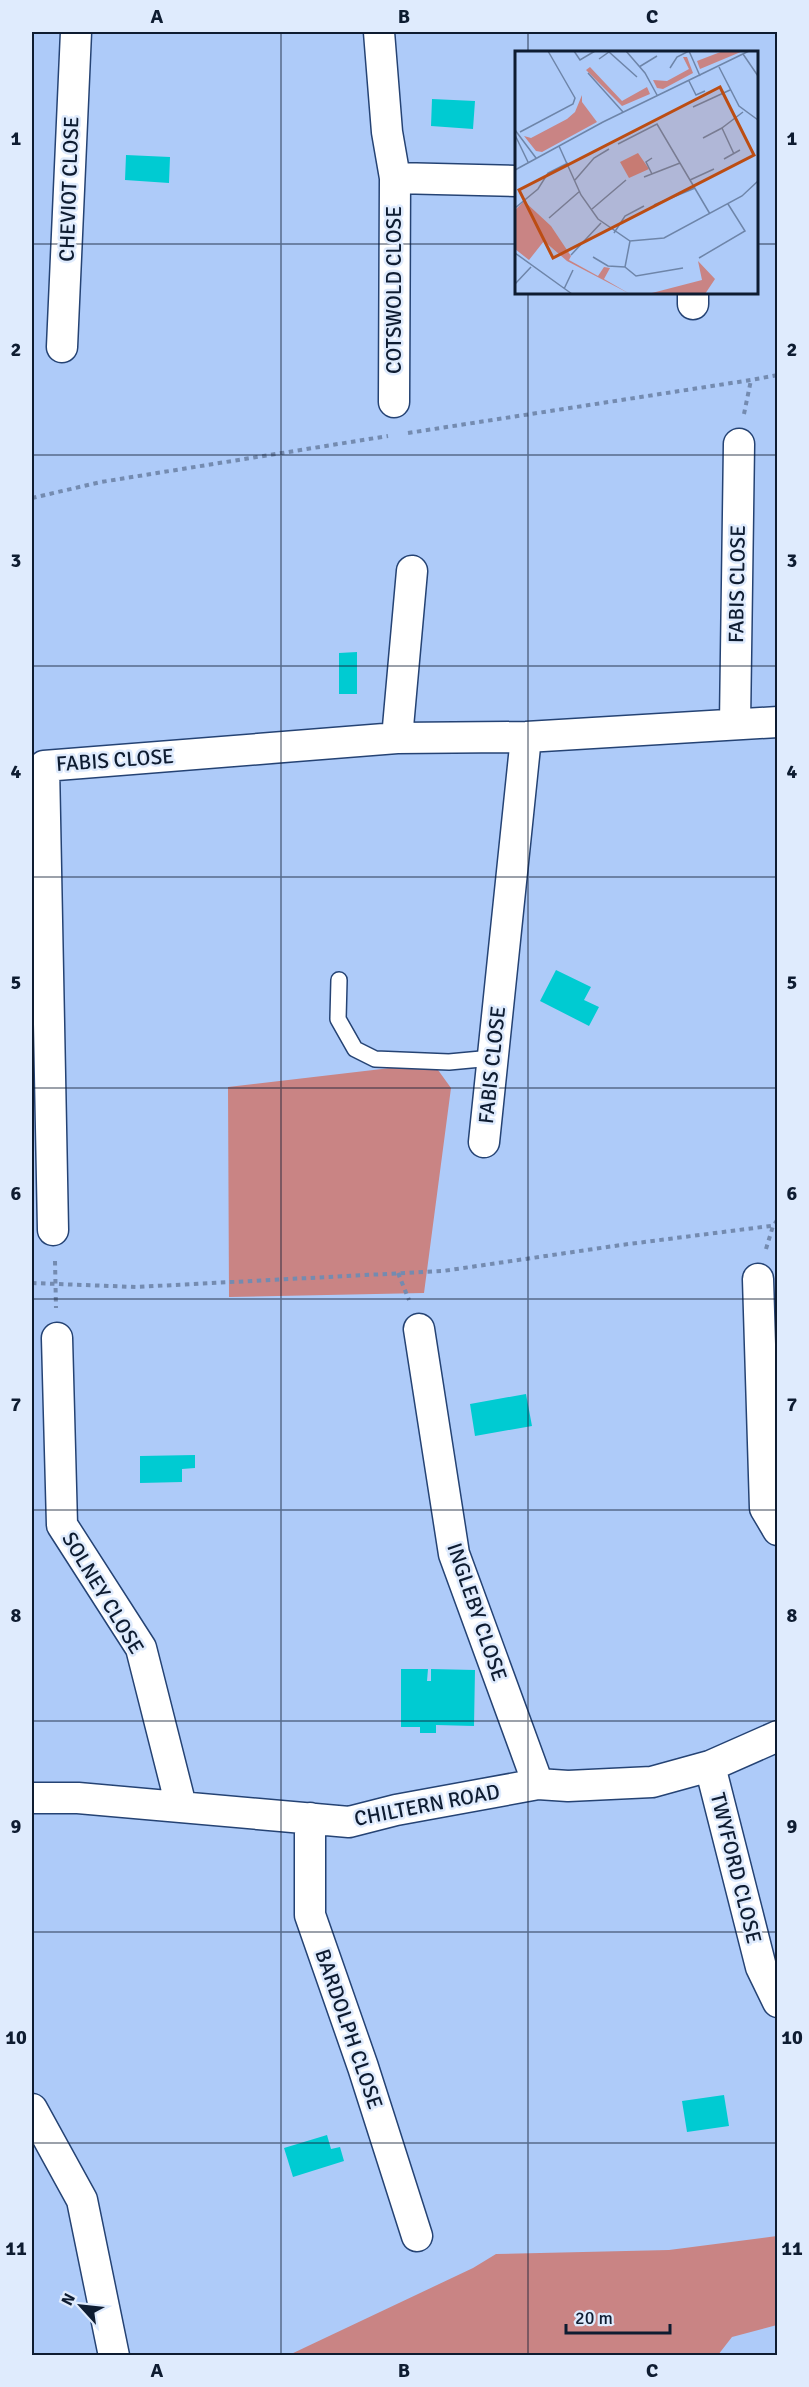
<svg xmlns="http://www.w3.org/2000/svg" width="809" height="2387" viewBox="0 0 809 2387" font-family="Signika,sans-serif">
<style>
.green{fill:#c98484}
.building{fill:#00cbd2}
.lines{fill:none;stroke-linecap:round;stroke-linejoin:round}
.lane-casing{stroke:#254374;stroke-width:18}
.street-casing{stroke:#254374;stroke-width:33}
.path{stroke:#748bb0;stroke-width:4;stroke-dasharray:4.5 4.5;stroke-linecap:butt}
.lane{stroke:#fff;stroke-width:15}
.street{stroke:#fff;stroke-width:30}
.grid{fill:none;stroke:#0e1c31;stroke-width:1.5;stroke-opacity:0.55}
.labels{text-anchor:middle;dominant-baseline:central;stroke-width:5;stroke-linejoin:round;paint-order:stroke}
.street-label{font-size:21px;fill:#0e1c31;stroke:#dfebfd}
.inset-road{fill:none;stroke:#6e85a9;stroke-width:1.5}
.view{fill:#bc4d13;fill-opacity:0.15;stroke:#bc4d13;stroke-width:3}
.inset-edge{fill:none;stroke:#0e1c31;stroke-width:3}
.neatline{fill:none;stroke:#0e1c31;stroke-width:2}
.grid-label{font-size:20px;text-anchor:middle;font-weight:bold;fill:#0e1c31}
</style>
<rect width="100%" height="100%" fill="#aecbf9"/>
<path class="green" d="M433 1063 451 1088 424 1293 229 1297 228 1087Z
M777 2236V2325L732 2337 718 2355H289L473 2268 496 2254 669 2250Z"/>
<path class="building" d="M432 99 475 101 473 129 431 126Z
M126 155 170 157 169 183 125 180Z
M357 652V694H339V653Z
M556 970 591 987 584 1000 599 1007 589 1026 540 1001Z
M526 1394 532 1426 475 1436 470 1404Z
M195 1455V1468L182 1469V1482L140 1483V1456Z
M401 1669H428L427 1681H431V1669L475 1670 474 1726 436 1725V1733H420V1727H401Z
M724 2095 729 2126 687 2132 682 2101Z
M327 2135 331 2149 340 2147 344 2161 293 2177 284 2148Z"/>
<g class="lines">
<g class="lane-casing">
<path id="lane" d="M339 980 338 1019 355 1049 375 1059 449 1062 492 1058"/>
</g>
<g class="street-casing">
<path id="street" d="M379 32 387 132 395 178 516 181
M693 304V292
M62 347 76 32
M394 402 395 178
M735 723 739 444
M397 738 412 571
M484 1142 526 737
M53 1230 44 766 397 738 526 737 778 722
M758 1279 765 1508 778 1530
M419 1329 454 1554 538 1784
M57 1338 62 1525 141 1648 181 1806
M710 1766 761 1967 778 2002
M32 1798H78L349 1822 396 1810 538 1784 568 1786 652 1782 710 1766 778 1736
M310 1818V1915L363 2067 417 2236
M32 2109 82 2200 114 2356"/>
</g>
<path class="path" d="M744 414 751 380
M408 433 751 380 778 375
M32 498 101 482 388 436
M766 1249 773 1226 778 1219
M55 1261 56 1308
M398 1273 409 1300
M32 1283 136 1287 443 1271 621 1245 778 1225"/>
<use href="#lane" class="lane"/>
<use href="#street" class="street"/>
</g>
<path class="grid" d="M281 32V2356M528 32V52M32 244H516M756 244H778M528 292V2356M32 455H778M32 666H778M32 877H778M32 1088H778M32 1299H778M32 1510H778M32 1721H778M32 1932H778M32 2143H778"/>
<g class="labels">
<g class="street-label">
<text transform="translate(69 189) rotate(-88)">CHEVIOT CLOSE</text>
<text transform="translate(394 290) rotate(-90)">COTSWOLD CLOSE</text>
<text transform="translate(737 584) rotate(-89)">FABIS CLOSE</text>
<text transform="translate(115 760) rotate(-4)">FABIS CLOSE</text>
<text transform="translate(492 1065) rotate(-84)">FABIS CLOSE</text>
<text transform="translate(103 1593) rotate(59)">SOLNEY CLOSE</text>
<text transform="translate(477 1612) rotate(71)">INGLEBY CLOSE</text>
<text transform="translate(427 1805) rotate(-11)">CHILTERN ROAD</text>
<text transform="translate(736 1868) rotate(76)">TWYFORD CLOSE</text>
<text transform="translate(349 2029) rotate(71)">BARDOLPH CLOSE</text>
</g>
</g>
<g transform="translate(515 51)">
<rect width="243" height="243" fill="#aecbf9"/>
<path d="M208 0H228L185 18 182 10ZM168 6H172L178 22 148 38 142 37 138 29 152 30 174 18ZM75 16 107 50 132 36 135 43 107 55 71 19ZM67 44V51L82 71 27 101 21 100 9 85 16 87 52 68 60 61ZM123 102 134 118 114 127 105 111ZM9 150 36 175 56 205 54 209 83 225 89 216 95 217 89 228 115 243 52 210 29 190 14 209 0 198V159ZM183 210 200 228 190 243H133L187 229Z" fill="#c98484"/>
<path class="inset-road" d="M59 0 65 9 80 0M111 0 130 22 142 44M174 0 185 25M228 3 243 25M84 8 94 1 122 26M124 16 142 5M204 16 224 55 243 69M155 17 162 6 174 0M73 22 108 61M174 30 181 44 190 40M178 56 215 39M0 79 21 107M5 81 58 53 60 47 33 0M0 84 13 111M188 87 207 77M103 93 142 73 195 163M44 95 66 144 83 168 115 190 149 187 227 145 243 130M219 103 207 77 228 61M137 107 131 111 137 123M209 108 225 99M0 119 88 71 234 0M129 126 165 112M60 129 79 107 94 98M175 129 199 118M139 154 180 137M0 157 23 138 33 122 53 112M77 158 111 129M34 167 65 140M99 182 110 165 129 155M115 190 110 216 121 225 168 217M0 202 57 243M56 204 86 172M78 206 93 215 110 216M184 207 230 180 213 153M0 233 16 216M49 238 58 219"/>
<path class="view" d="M205 36 239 104 38 207 4 139Z"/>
<rect width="243" height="243" class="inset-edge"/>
</g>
<rect width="809" height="2387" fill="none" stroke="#dfebfd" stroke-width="66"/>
<g transform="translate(81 2306) rotate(297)" stroke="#dfebfd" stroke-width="4.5" paint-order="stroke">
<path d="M0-4.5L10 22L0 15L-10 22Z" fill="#0e1c31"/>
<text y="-9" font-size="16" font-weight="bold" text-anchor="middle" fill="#0e1c31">N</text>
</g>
<path d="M566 2324v9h104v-9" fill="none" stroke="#0e1c31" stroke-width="3"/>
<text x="575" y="2324" font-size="18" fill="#0e1c31" stroke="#dfebfd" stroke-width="4.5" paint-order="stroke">20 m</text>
<rect x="33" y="33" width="743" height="2321" class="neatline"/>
<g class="grid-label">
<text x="157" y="23">A</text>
<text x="404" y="23">B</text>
<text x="652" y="23">C</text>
<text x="16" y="145">1</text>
<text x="792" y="145">1</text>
<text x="16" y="356">2</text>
<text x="792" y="356">2</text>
<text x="16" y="567">3</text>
<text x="792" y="567">3</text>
<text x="16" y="778">4</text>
<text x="792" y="778">4</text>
<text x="16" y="989">5</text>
<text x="792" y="989">5</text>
<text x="16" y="1200">6</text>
<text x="792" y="1200">6</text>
<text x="16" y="1411">7</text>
<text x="792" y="1411">7</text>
<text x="16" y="1622">8</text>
<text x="792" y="1622">8</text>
<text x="16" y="1833">9</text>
<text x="792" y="1833">9</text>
<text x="16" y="2044">10</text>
<text x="792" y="2044">10</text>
<text x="16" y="2255">11</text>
<text x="792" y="2255">11</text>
<text x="157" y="2377">A</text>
<text x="404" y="2377">B</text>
<text x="652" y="2377">C</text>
</g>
</svg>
